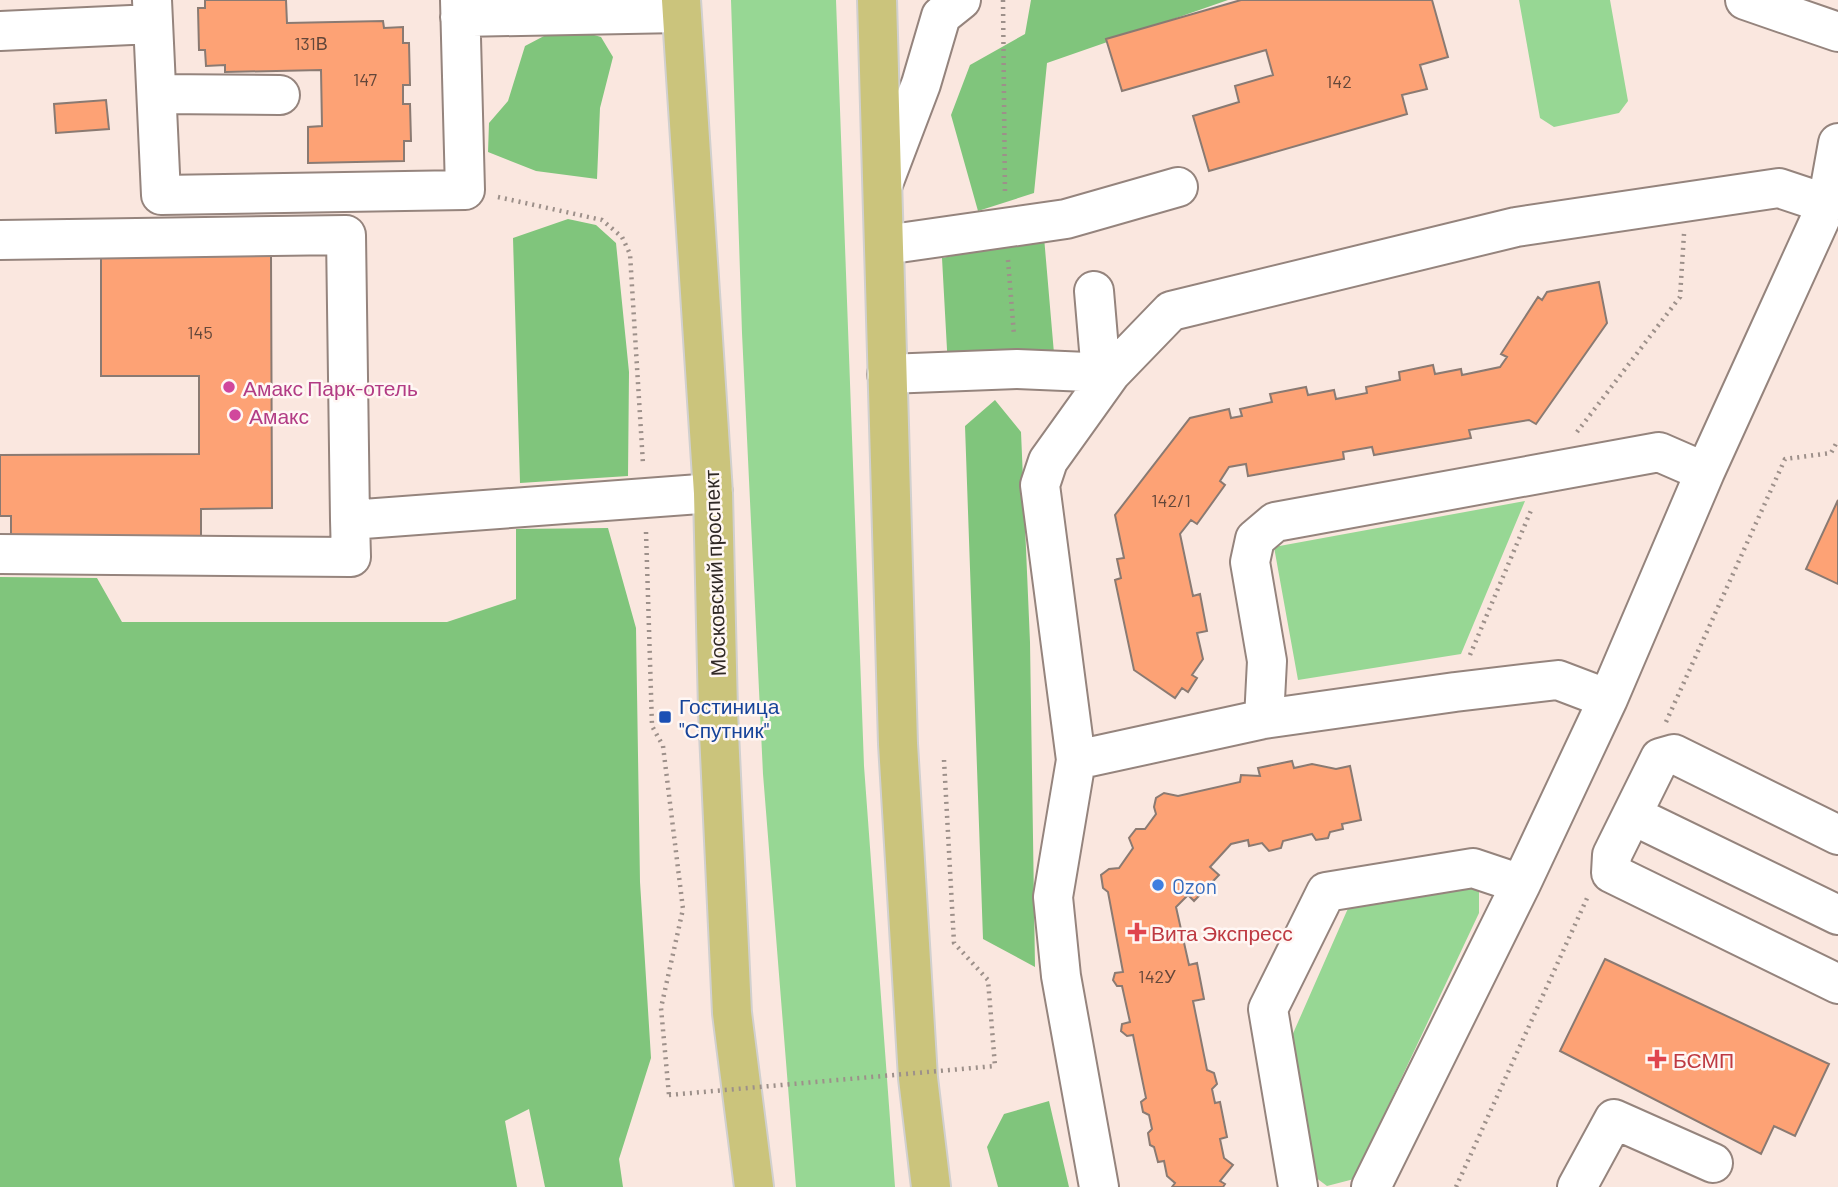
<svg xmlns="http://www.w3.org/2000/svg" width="1838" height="1187" viewBox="0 0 1838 1187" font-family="Barlow,sans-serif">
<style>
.green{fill:#97d794}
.forest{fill:#80c57c}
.building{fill:#fda275;stroke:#8a7a72;stroke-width:2}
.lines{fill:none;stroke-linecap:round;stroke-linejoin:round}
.minor-casing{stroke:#95847d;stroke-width:42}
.major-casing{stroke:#d1d0cf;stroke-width:42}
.path{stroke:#9d908a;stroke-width:4.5;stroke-dasharray:2 5;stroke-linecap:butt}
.minor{stroke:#fff;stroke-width:38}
.major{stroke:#cbc47c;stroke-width:38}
.path-bridge{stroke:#9d908a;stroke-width:4.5;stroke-dasharray:2 5;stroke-linecap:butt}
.hotel-dot{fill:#d1479c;stroke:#fff7f4;stroke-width:2.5}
.transit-dot{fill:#1a4fb4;stroke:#fff7f4;stroke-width:2.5}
.shop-dot{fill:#3f7fe0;stroke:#fff7f4;stroke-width:2.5}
.health-dot{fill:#e0444e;stroke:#fff7f4;stroke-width:2.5}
.labels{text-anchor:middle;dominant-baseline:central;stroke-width:5;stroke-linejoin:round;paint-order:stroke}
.number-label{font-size:18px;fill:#63473a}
.hotel-label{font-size:21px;fill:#b23c85;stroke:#fff7f4;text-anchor:start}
.street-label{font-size:21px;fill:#302926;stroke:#fff7f4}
.transit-label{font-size:21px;fill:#164399;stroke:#fff7f4;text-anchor:start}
.shop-label{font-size:21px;fill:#366cbe;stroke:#fff7f4;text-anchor:start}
.health-label{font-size:21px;fill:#be3a42;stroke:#fff7f4;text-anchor:start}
</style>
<rect width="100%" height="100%" fill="#fae7df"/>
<path class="green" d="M731 0H836L864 766 895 1187H796L763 774 742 333Z
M1519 0H1610L1628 101 1619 113 1554 127 1540 118Z
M1525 501 1461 654 1298 680 1274 547Z
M1459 881 1479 889V913L1354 1179 1327 1186 1307 1171 1284 1054 1353 897Z"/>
<path class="forest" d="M1031 0H1228L1047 63 1034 193 978 211 951 115 970 65 1025 34Z
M563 26 601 37 613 57 600 108 597 179 536 171 488 152 489 123 508 101 525 46Z
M568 219 596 225 616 243 629 372 628 476 520 483 513 238Z
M1044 237 1055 365 948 368 942 258Z
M995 400 1021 432 1030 642 1035 967 983 939 965 426Z
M608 528 636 628 640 882 651 1058 619 1159 623 1187H545L529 1109 505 1121 517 1187H0V577L97 578 122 622H447L516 599V529Z
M1049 1101 1069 1187H998L987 1147 1004 1114Z"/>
<path class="building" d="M205 0H286L287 23 383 21 384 28 403 27V43H409L410 85H403V104H410L411 141H404V161L308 163V127L322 126 321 70 225 72V65L206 66 205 50H199L198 8H205Z
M1241 0H1432L1448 57 1420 65 1427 89 1402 95 1407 114 1209 171 1193 116 1239 102 1235 86 1273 75 1266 50 1122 91 1106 39Z
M106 100 109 129 56 133 54 104Z
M101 255H271L272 508 201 509V543L11 544V516H0V455L199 454V376H101Z
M1599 282 1607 323 1536 424 1529 420 1469 430 1471 438 1374 455 1372 447 1343 452 1344 459 1248 476 1246 464 1229 467 1220 481 1225 485 1197 524 1191 520 1180 534 1193 596 1200 594 1207 631 1197 633 1203 659 1192 675 1197 678 1188 692 1182 688 1175 698 1134 670 1115 580 1121 578 1117 559 1124 558 1115 515 1190 418 1229 409 1231 418 1242 416 1240 409 1272 402 1270 394 1306 387 1308 395 1334 390 1336 399 1367 393 1366 387 1400 380 1399 372 1433 365 1435 374 1461 369 1462 375 1500 367 1507 357 1501 354 1538 297 1542 300 1547 292Z
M1838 500V584L1806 569Z
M1292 761 1294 768 1312 764 1336 769 1350 766 1361 820 1342 824 1343 829 1330 832 1328 838 1316 840 1312 834 1283 841 1281 848 1269 851 1262 843 1249 846 1248 840 1231 844 1210 867 1219 875 1194 901 1188 895 1176 907 1189 965 1197 963 1204 999 1193 1001 1207 1070 1214 1073 1217 1084 1212 1089 1215 1103 1220 1102 1227 1137 1220 1139 1224 1158 1233 1165 1220 1181 1225 1184 1223 1187H1172L1175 1183 1167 1176 1164 1161 1158 1162 1154 1147 1150 1145 1148 1133 1152 1129 1149 1115 1143 1112 1141 1102 1146 1098 1133 1035 1127 1036 1121 1031 1122 1024 1130 1022 1122 986H1117L1113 980 1115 973 1123 972 1108 892 1103 888 1101 875 1109 869 1119 868 1133 848 1129 838 1136 829H1145L1156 814 1154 807 1156 798 1164 793 1178 796 1240 782 1241 775 1260 776 1258 768Z
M1605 959 1829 1064 1795 1136 1774 1126 1761 1154 1560 1051Z"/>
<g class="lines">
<g class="minor-casing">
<path id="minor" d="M152 0 161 195 465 190 460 0
M1745 0 1838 32
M460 17 681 13
M0 31 153 24
M157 94 280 95
M883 184 921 84 941 16 961 0
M0 240 346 235 350 520 713 493
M885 245 1066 219 1178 187
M887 374 1017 369 1111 373 1099 350 1094 291
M0 554 351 557 350 520
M1264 719 1267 661 1250 562 1255 539 1275 522 1659 452 1705 472
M1076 760 1264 719 1455 692 1558 680 1608 699
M1632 815 1838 915
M1838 835 1674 754 1660 758 1612 855 1611 873 1838 984
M1099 1187 1061 976 1053 897 1076 760 1040 485 1048 461 1111 373 1171 311 1516 227 1779 188 1827 204
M1298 1187 1268 1009 1326 892 1473 868 1521 884
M1371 1187 1521 884 1608 699 1705 472 1827 204 1838 143
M1577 1187 1614 1119 1713 1163"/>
</g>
<g class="major-casing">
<path id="major" d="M681 0 713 493 718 711 732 1013 754 1187
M877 0 898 744 918 1078 931 1187"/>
</g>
<path class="path" d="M1003 0 1005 195
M498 197 602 220 622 237 630 254 643 464
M1008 260 1014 335
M1577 432 1680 297 1684 234
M646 532 652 726 663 746 683 909 661 1008 669 1095
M1470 655 1532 508
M1666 722 1785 459 1831 453 1838 440
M944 760 954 943 988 980 995 1066
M1456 1187 1588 896"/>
<use href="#minor" class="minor"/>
<use href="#major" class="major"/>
<path class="path-bridge" d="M669 1095 995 1066"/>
</g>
<g class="hotel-dot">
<circle cx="229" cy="387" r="7"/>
<circle cx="235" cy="415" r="7"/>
</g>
<rect class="transit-dot" x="658" y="710" width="14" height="14" rx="3.5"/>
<circle class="shop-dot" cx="1158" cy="885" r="7"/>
<g class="health-dot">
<path d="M1133.5 921.5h7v7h7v7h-7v7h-7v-7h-7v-7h7z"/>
<path d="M1653.5 1048.5h7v7h7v7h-7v7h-7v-7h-7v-7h7z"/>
</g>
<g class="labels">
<g class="number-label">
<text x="311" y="43">131В</text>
<text x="365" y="79">147</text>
<text x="1339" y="81">142</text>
<text x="200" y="332">145</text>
<text x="1171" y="500">142/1</text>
<text x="1157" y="976">142У</text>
</g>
<g class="hotel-label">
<text x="243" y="387">Амакс Парк-отель</text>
<text x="249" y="415">Амакс</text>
</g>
<g class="street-label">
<text transform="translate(714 573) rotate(-92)">Московский проспект</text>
</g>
<g class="transit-label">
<text x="679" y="705">Гостиница<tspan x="679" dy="24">"Спутник"</tspan></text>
</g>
<g class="shop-label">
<text x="1172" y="885">Ozon</text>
</g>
<g class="health-label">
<text x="1151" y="932">Вита Экспресс</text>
<text x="1673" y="1059">БСМП</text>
</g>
</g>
</svg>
